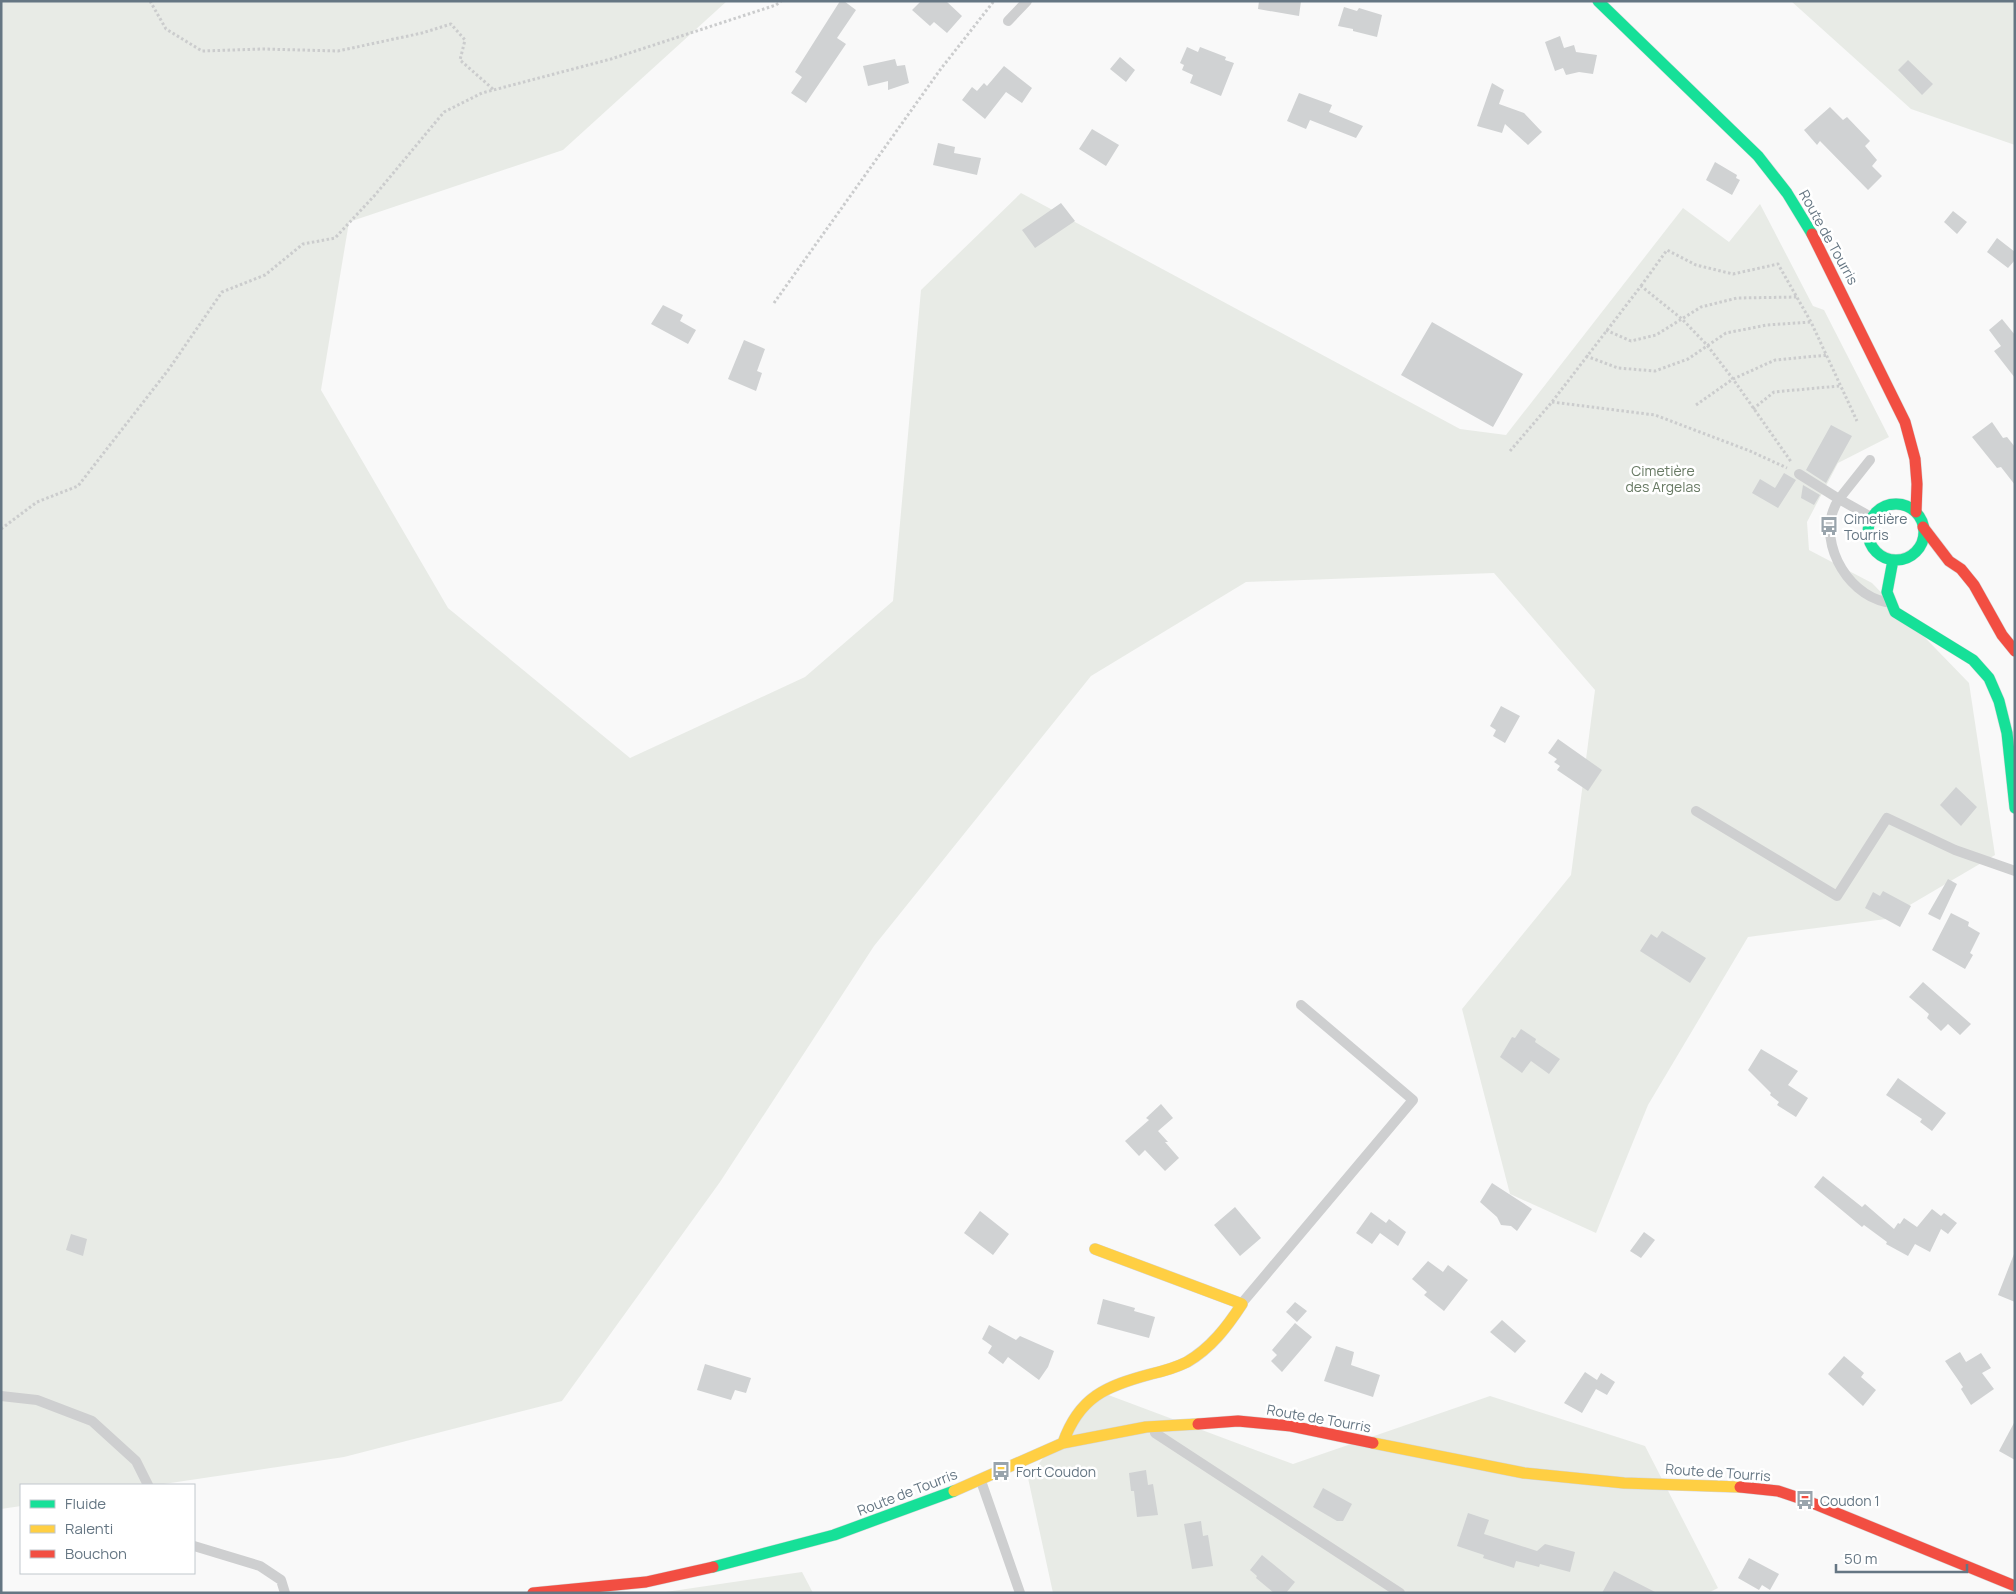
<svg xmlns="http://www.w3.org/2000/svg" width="2016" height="1594" viewBox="0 0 2016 1594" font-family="Manrope,sans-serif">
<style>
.green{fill:#e8ebe6}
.building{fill:#d0d2d3}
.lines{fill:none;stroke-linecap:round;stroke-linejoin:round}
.fast-casing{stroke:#d5d6d7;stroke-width:12}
.slow-casing{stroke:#d5d6d7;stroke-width:12}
.jam-casing{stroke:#d5d6d7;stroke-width:12}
.path{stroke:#cbcccd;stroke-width:3;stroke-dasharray:2.5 2.5;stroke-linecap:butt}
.lane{stroke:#cecfd0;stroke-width:10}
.fast{stroke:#16e098;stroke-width:11}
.slow{stroke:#ffcf43;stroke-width:11}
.jam{stroke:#f24e42;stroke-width:11}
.labels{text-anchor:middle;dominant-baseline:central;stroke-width:5;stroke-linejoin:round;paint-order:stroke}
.street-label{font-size:14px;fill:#657683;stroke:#fff}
.park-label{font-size:14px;fill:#687a64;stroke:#fff}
.poi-label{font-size:14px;fill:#657683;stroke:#fff;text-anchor:start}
</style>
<rect width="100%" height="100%" fill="#f9f9f9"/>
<path class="green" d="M1 1H727L563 150 349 222 321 390 448 608 630 758 805 677 893 601 921 290 1021 193 1460 429 1506 435 1683 208 1729 242 1760 204 1813 306 1824 310 1889 437 1838 463 1807 522 1809 550 1872 583 1969 683 1995 855 1886 919 1748 937 1648 1105 1596 1233 1510 1194 1462 1009 1571 875 1595 690 1494 573 1246 582 1091 676 874 946 720 1182 562 1401 344 1457 157 1485H21V1506L1 1509Z
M1791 1H2015V145L1911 109Z
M1095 1390 1293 1464 1490 1396 1645 1446 1718 1588 1708 1593H1053L1028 1478Z
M802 1572 813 1593H659Z"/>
<path class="building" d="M840 1H844L856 10 837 38 846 44 806 103 791 93 802 77 795 72Z
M921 1H946L962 16 947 33 934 22 930 26 912 10Z
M1259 1H1301L1299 16 1258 9Z
M1344 7 1357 11 1359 8 1382 15 1377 37 1353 31V29L1338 26Z
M1560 36 1564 48 1574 45 1576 52 1597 55 1593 74 1579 72 1566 75 1563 68 1555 71 1545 42Z
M1187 47 1198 52 1200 47 1226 57 1225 60 1234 63 1221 96 1190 83 1193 75 1182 70 1184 65 1180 63Z
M1120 57 1135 70 1126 82 1110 69Z
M895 59 897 66 905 65 909 83 888 90V81L868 86 863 66Z
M1908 60 1933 84 1922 95 1898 70Z
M1004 66 1032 88 1022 103 1006 92 985 119 962 100 972 87 977 91 984 83 987 86Z
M1492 83 1504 90 1499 104 1524 113 1542 132 1528 145 1505 124 1502 133 1477 126Z
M1299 93 1332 105 1329 112 1363 126 1356 138 1310 120 1306 129 1287 121Z
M1830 107 1843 120 1847 117 1870 141 1865 146 1877 160 1872 166 1882 176 1868 190 1820 141 1817 145 1804 130Z
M1092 129 1119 145 1106 166 1079 149Z
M938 143 955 147 954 153 981 158 977 175 933 165Z
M1715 162 1737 175 1736 178 1740 180 1732 195 1706 180Z
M1061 203 1075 221 1035 248 1022 230Z
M1953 211 1967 222 1957 234 1944 222Z
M1997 238 2015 252V260L2008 268 1987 252Z
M663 305 683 315 680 321 696 330 688 344 651 324Z
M2002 319 2015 335V378L1994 351 2001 346 1989 330Z
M1432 322 1523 374 1493 427 1401 375Z
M744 340 765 349 757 371 762 373 756 391 728 379Z
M1992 422 2003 438 2007 437 2015 447V485L2001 467 1997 468 1972 437Z
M1831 425 1852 436 1826 483 1806 470Z
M1784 473 1796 480 1778 508 1752 493 1760 479 1775 488Z
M1803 485 1820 495 1814 505 1801 498Z
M1501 706 1520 716 1505 743 1493 736 1496 730 1490 726Z
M1558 739 1602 770 1588 791 1557 770 1560 766 1554 762 1557 759 1548 753Z
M1956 787 1977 807 1961 826 1940 805Z
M1948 879 1957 884 1940 920 1928 914Z
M1883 891 1911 906 1900 927 1865 908 1873 892 1880 896Z
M1951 913 1969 922 1968 926 1980 933 1970 953 1973 955 1965 969 1932 950Z
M1662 931 1706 958 1690 983 1640 951 1651 934 1657 938Z
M1923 982 1971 1024 1960 1035 1948 1024 1941 1031 1927 1018 1929 1014 1909 997Z
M1521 1029 1536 1039 1535 1042 1560 1059 1549 1074 1531 1061 1522 1073 1500 1057 1512 1037 1515 1038Z
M1761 1049 1798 1071 1788 1085 1808 1098 1796 1117 1777 1105 1779 1102 1770 1095 1771 1093 1748 1070Z
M1898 1078 1946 1113 1932 1131 1920 1122 1922 1119 1886 1095Z
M1161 1104 1173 1118 1158 1131 1168 1142H1165L1179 1158 1165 1171 1145 1150 1139 1156 1125 1141 1149 1120 1146 1118Z
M1823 1176 1862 1207 1865 1204 1894 1229 1898 1223 1900 1224 1904 1218 1917 1227 1932 1209 1941 1216 1944 1213 1957 1223 1948 1234 1941 1229 1930 1252 1915 1244 1908 1256 1886 1244 1887 1242 1864 1225 1862 1227 1814 1187Z
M1492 1183 1532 1209 1517 1231 1511 1226 1501 1225 1497 1217 1480 1202Z
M1235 1207 1261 1238 1240 1256 1214 1225Z
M980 1211 1009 1234 993 1255 964 1233Z
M1371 1212 1386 1223 1389 1219 1406 1232 1398 1246 1380 1233 1372 1244 1356 1233Z
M1644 1232 1655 1240 1641 1258 1630 1251Z
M71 1234 87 1239 83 1256 66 1250Z
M2014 1254H2015V1302L1998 1295Z
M1428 1261 1443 1272 1448 1265 1468 1280 1444 1311 1424 1295 1427 1292 1412 1279Z
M1103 1299 1135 1308 1134 1311 1155 1317 1149 1338 1097 1324Z
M1295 1302 1307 1311 1297 1322 1286 1312Z
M1502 1320 1526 1341 1515 1353 1490 1332Z
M1295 1323 1312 1337 1282 1372 1271 1361 1277 1355 1272 1350Z
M989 1325 1016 1340 1020 1336 1054 1351 1048 1367 1039 1380 1008 1357 1003 1364 988 1353 992 1346 982 1339Z
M1336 1346 1354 1352 1351 1365 1380 1375 1373 1397 1324 1381Z
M1960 1352 1966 1362 1981 1353 1991 1368 1982 1373 1994 1389 1971 1405 1961 1389 1963 1387 1945 1361Z
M1844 1356 1864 1373 1861 1377 1876 1390 1863 1406 1828 1374Z
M705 1364 751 1378 746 1393 735 1390 731 1400 697 1390Z
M1585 1372 1597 1380 1601 1373 1615 1382 1607 1395 1596 1389 1582 1413 1564 1403Z
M2015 1421V1460L1999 1451Z
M1146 1470 1148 1485 1153 1484 1158 1515 1137 1517 1134 1491H1131L1129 1473Z
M1323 1488 1352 1504 1343 1521H1337L1313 1507Z
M1468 1513 1489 1520 1484 1534 1537 1551 1545 1544 1575 1552 1570 1572 1540 1564 1539 1567 1516 1561 1514 1568 1483 1558 1484 1555 1457 1546Z
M1201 1521 1203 1536 1208 1535 1213 1566 1192 1569 1184 1524Z
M1262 1555 1295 1582 1286 1593H1274L1256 1578 1257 1576 1250 1570Z
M1749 1558 1779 1574 1770 1590 1762 1585 1759 1590 1738 1578Z
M1614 1571 1657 1593H1602Z"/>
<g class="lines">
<g class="fast-casing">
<path id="fast" d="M1598 1 1758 156 1787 193 1812 234
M1868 532a28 28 0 1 1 56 0a28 28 0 1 1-56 0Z
M1893 560 1887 592 1895 612 1973 660 1989 678 1999 701 2007 733 2015 808
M713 1567 834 1535 954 1491"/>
</g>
<g class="slow-casing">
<path id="slow" d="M1063 1443C1079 1397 1106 1386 1151 1374 1164 1371 1175 1368 1187 1362 1211 1348 1227 1327 1242 1304L1095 1249
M1373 1443 1524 1473 1624 1483 1740 1487
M954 1491 1063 1443 1146 1427 1198 1424"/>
</g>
<g class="jam-casing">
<path id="jam" d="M1812 234 1905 422 1915 459 1917 484 1916 512
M1923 527 1949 561 1961 569 1974 585 2002 635 2015 651
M1198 1424 1238 1421 1291 1426 1373 1443
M1740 1487 1778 1491 1805 1500 2015 1586
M533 1593 646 1582 713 1567"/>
</g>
<path class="path" d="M150 1 166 29 202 51 263 49 338 51 422 33 451 24 465 40 460 60 494 90
M1641 286 1667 250 1696 265 1733 274 1778 264 1811 322 1857 421
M774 303 940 70 994 1
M1606 330 1631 341 1656 335 1701 307 1737 298 1797 297
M1586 356 1618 368 1655 371 1688 359 1726 333 1767 325 1811 322
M1552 402 1655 415 1750 451 1787 468
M1696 405 1733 379 1775 360 1828 355
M1753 409 1774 392 1839 386
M1510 451 1552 402 1641 286 1682 319 1707 345 1733 379 1792 463
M1 529 37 502 78 486 169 369 222 292 265 275 303 244 335 238 375 195 444 112 482 93 611 59 776 5 781 1"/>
<path class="lane" d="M1008 21 1027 1
M1799 474 1839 499 1870 460
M1871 517 1839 499C1814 536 1845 594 1886 602
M1696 811 1837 896 1887 818 1955 850 2015 871
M1242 1303 1413 1100 1301 1005
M1 1396 37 1400 92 1421 136 1461 148 1485
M1155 1433 1400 1593
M981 1481 1020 1593
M194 1546 260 1566 281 1580 285 1593"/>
<use href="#fast" class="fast"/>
<use href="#slow" class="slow"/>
<use href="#jam" class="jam"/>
</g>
<defs>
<g id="bus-bare" transform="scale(1.5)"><path d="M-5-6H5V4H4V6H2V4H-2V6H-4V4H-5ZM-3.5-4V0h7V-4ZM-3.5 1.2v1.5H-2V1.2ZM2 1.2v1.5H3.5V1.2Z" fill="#99a4ac" stroke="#fff" stroke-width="2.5" paint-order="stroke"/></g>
</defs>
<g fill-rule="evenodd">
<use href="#bus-bare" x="1829" y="526"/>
<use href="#bus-bare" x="1001" y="1471"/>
<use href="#bus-bare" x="1805" y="1500"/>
</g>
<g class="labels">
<g class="street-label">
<text transform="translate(1829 237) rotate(61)">Route de Tourris</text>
<text transform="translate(1319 1418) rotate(10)">Route de Tourris</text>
<text transform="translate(1718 1472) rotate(4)">Route de Tourris</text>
<text transform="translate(907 1492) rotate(-21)">Route de Tourris</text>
</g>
<g class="park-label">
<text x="1663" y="470">Cimetière<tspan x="1663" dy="16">des Argelas</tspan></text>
</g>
<g class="poi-label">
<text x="1844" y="518">Cimetière<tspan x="1844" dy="16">Tourris</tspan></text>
<text x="1016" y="1471">Fort Coudon</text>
<text x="1820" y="1500">Coudon 1</text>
</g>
</g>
<rect width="2016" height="1594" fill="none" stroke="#657683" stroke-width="5"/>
<rect x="20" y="1484" width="175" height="90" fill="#ffffff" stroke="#c1c8cd"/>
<rect x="30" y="1500" width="25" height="8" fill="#16e098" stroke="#c1c8cd"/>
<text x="65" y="1509" font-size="15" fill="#657683">Fluide</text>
<rect x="30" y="1525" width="25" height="8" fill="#ffcf43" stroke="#c1c8cd"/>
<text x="65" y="1534" font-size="15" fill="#657683">Ralenti</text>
<rect x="30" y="1550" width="25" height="8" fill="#f24e42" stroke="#c1c8cd"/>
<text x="65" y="1559" font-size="15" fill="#657683">Bouchon</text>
<path d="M1836 1564v8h131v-8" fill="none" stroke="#657683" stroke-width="2.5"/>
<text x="1844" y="1564" font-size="15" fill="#657683" stroke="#ffffff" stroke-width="4" paint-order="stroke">50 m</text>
</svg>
